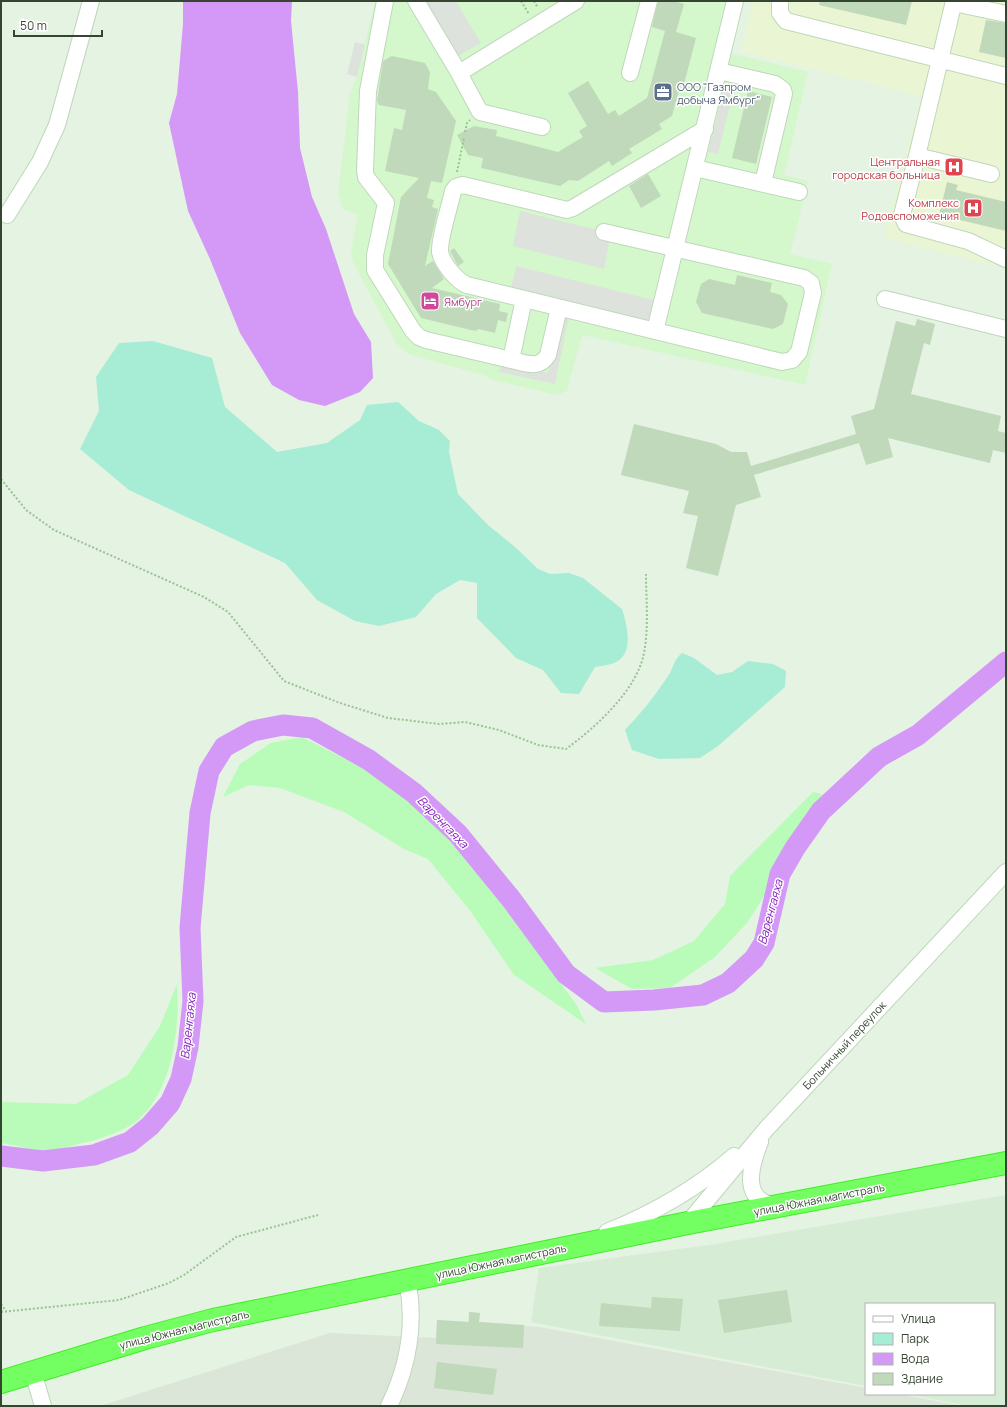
<svg xmlns="http://www.w3.org/2000/svg" width="1007" height="1407" viewBox="0 0 1007 1407" font-family="Manrope,sans-serif">
<style>
.residential{fill:#d6ecd4}
.commercial{fill:#d4f8cb}
.industrial{fill:#dbe5d8}
.medical{fill:#eaf5d4}
.green{fill:#a7ecd5}
.sand{fill:#b9fcba}
.parking{fill:#dde3dc}
.water{fill:#d498f7}
.lines{fill:none;stroke-linecap:round;stroke-linejoin:round}
.river{stroke:#d498f7;stroke-width:21}
.building{fill:#bfd9ba}
.minor-casing{stroke:#bfd7bb;stroke-width:18}
.highway-casing{stroke:#41ec24;stroke-width:24}
.path{stroke:#9ac294;stroke-width:2;stroke-dasharray:2 2;stroke-linecap:butt}
.minor{stroke:#fff;stroke-width:16}
.highway{stroke:#73ff62;stroke-width:22}
.labels{text-anchor:middle;dominant-baseline:central;stroke-width:3;stroke-linejoin:round;paint-order:stroke}
.service-label{font-size:11px;fill:#4e5e75;stroke:#fff;text-anchor:start}
.health-label{font-size:11px;fill:#be3a42;stroke:#fff;text-anchor:end}
.hotel-label{font-size:11px;fill:#b23c85;stroke:#fff;text-anchor:start}
.street-label{font-size:11px;fill:#364532;stroke:#fff}
.water-label{font-size:12px;font-style:italic;fill:#8422ba;stroke:#fff}
</style>
<rect width="100%" height="100%" fill="#e4f3e2"/>
<path class="residential" d="M1006 1195V1406H969L907 1394H994V1304H866V1386L531 1322 539 1268 709 1245Z"/>
<path class="commercial" d="M375 1H743L731 53 808 72 784 175 808 181 790 254 832 264 805 385 582 335 567 391 556 395 493 380 486 376 408 354 396 343 353 262 351 252 358 215 343 209 338 192 350 94 358 73Z"/>
<path class="industrial" d="M469 1312 480 1313 479 1322 539 1327 866 1388V1394H899L963 1406H100L330 1333 436 1338 437 1320 468 1322Z"/>
<path class="medical" d="M753 1H1006V269L884 238 921 96 741 51Z"/>
<path class="green" d="M153 341 212 358 225 407 277 452 327 443 360 420 367 405 398 402 419 421 439 430 450 441 449 452 458 494 488 525 515 547 538 569 550 574 569 573 583 578 622 609C627 625 635 654 614 663 609 665 601 666 595 667L579 694 561 693 543 670 516 658 477 618V583L460 580 436 594 416 617 379 626 355 621 317 600 285 563 129 490 80 449 99 411 96 377 119 343Z
M682 653 694 658 717 675 732 672 748 661 773 664 786 671 785 687 718 746 700 758 659 759 632 750 625 730C641 713 655 696 668 676 674 668 673 660 682 653Z"/>
<path class="sand" d="M302 737 383 778 439 827 504 906 576 1004 586 1024 514 975 471 912 428 859 404 849 344 812 280 788 249 785 223 797 240 764 271 743Z
M813 792 822 794 776 870 775 879 747 923 715 957 670 988 632 989 595 968 653 960 694 941 725 904 730 876Z
M177 984C180 1028 173 1089 138 1120 125 1131 98 1140 82 1143 71 1146 57 1151 46 1151 31 1150 16 1145 1 1143V1102L76 1104 128 1075 160 1026Z"/>
<path class="parking" d="M425 1H456L481 43 458 56Z
M355 42 365 45 357 77 347 74Z
M724 87 734 89 718 154 708 152Z
M520 211 611 233 604 269 513 246Z
M516 266 662 302 656 325 511 289Z
M561 315 569 317 555 384 499 372 501 363 548 373Z"/>
<path class="water" d="M183 1H292L291 21 298 92 300 148 312 197 326 229 354 314 371 342 373 378 360 392 325 406 299 400 272 385 240 333 210 259 188 211 169 123 177 94 183 24Z"/>
<g class="lines">
<path class="river" d="M1 1156 43 1161 94 1155 130 1142 150 1126 170 1103 181 1079 188 1047 193 1001 190 928 200 813 209 771 224 747 253 731 283 725 312 728 369 760 414 793 458 834 511 899 566 974 604 1002 654 1000 703 995 728 983 754 959 764 943 780 874 795 848 821 811 879 757 918 735 1006 662"/>
</g>
<path class="building" d="M658 1H673L684 4 676 32 696 38 684 84 680 86 672 116 659 124 662 129 629 149 632 153 612 166 609 161 578 181 569 180 560 186 481 168 483 158 468 155 457 135 474 126 497 130 496 136 558 152 583 137 579 131 587 126 568 93 588 81 608 114 615 110 619 116 647 98 665 31 652 27Z
M820 1H912L906 25 819 5Z
M986 20 1006 23V58L979 52Z
M392 56 425 63 430 72 428 89 436 92 456 121 442 183 431 181 427 198 434 200 432 207 438 209 425 266 433 261 444 279 432 288 500 304 499 311 508 313 506 322 498 320 495 333 479 329 475 331 421 318 388 264 401 197 419 178 385 171 394 128 402 130 406 110 379 105 377 101 383 61Z
M748 91 772 97 756 164 732 158Z
M648 174 661 196 641 208 629 186Z
M947 182 958 185 956 190 1006 202V231L939 215Z
M454 248 464 262 458 266 450 251Z
M737 275 772 283 770 292 781 295 788 304 783 324 773 329 702 313 696 302 701 284 709 279 735 285Z
M917 319 935 324 930 345 924 343 911 394 1001 416 998 431 1006 433V453L993 450 990 463 888 438 893 457 866 465 859 443 754 475 761 497 736 505 718 576 686 568 698 516 683 513 689 491 621 475 634 424 716 444 731 452H747L751 466 856 434 851 416 874 409 896 321 915 326Z
M787 1290 792 1322 724 1333 718 1300Z
M652 1297 683 1299 680 1331 599 1326 601 1303 651 1308Z
M469 1312 480 1313 479 1322 524 1325 523 1348 436 1344 437 1320 469 1322Z
M437 1362 497 1369 493 1395 434 1388Z"/>
<g class="lines">
<g class="minor-casing">
<path id="minor" d="M385 1 368 91 365 171 366 177 386 203 375 255V270L413 331 419 337 426 340 511 360 524 299
M416 1 459 73 576 1
M780 1V13L786 21 1006 76
M954 1 917 156 991 174
M954 3 1006 14
M719 71 775 84 783 90 784 94 763 183
M459 73 480 112 542 127
M630 73 649 1
M917 156 902 215 906 224 968 241 1006 259
M695 168 799 192
M7 215 40 162 57 125 91 1
M604 232 804 278 811 283 813 293 799 352 792 360 782 362 467 285C457 281 442 263 440 252 439 238 450 206 453 191L456 187 463 185 567 210 573 208 705 129
M885 299 1006 329
M655 331 735 1
M511 360C526 363 539 370 548 355L559 308
M760 1142C750 1167 740 1203 779 1206
M688 1223 767 1128 1006 872
M607 1232C654 1213 696 1189 734 1156
M33 1372 43 1406
M389 1406C408 1367 416 1323 407 1280"/>
</g>
<g class="highway-casing">
<path id="highway" d="M1 1382 145 1338 213 1320 688 1223 1006 1163"/>
</g>
<path class="path" d="M521 1 529 14
M534 1 538 8
M465 132 467 123 470 120
M457 172 464 138
M1 479 26 510 54 530 204 597 228 612 284 681 340 703 388 718 439 724 465 722 499 730 538 745 566 749C596 727 637 690 644 653 649 627 646 599 646 573
M1 1304 6 1311
M1 1312 119 1300 169 1283 184 1275 236 1237 318 1215"/>
<use href="#minor" class="minor"/>
<use href="#highway" class="highway"/>
</g>
<defs>
<g id="office-square" transform="scale(1)"><rect x="-9" y="-9" width="18" height="18" rx="4" fill="#5c6f8a" stroke="#fff"/><path d="M-6-3h4V-5.5h4V-3h4V5H-6ZM-1-4.5V-3h2v-1.5ZM-6 0V1H6V0Z" fill="#fff"/></g>
<g id="hospital-square" transform="scale(1)"><rect x="-9" y="-9" width="18" height="18" rx="4" fill="#e0444e" stroke="#fff"/><path d="M-5-5h3v3.5h4V-5h3V5h-3V1.5h-4V5h-3Z" fill="#fff"/></g>
<g id="hotel-square" transform="scale(1)"><rect x="-9" y="-9" width="18" height="18" rx="4" fill="#d1479c" stroke="#fff"/><path d="M-6-4.5h1.5V1H6V5H4.5V3h-9V5H-6ZM-4 0a1.8 1.8 0 1 1 3.6 0ZM.5 0V-2.5h3Q6-2.5 6 0Z" fill="#fff"/></g>
</defs>
<g fill-rule="evenodd">
<use href="#office-square" x="663" y="92"/>
<use href="#hospital-square" x="954" y="167"/>
<use href="#hospital-square" x="973" y="208"/>
<use href="#hotel-square" x="430" y="301"/>
</g>
<g class="labels">
<g class="service-label">
<text x="677" y="86">ООО "Газпром<tspan x="677" dy="13">добыча Ямбург"</tspan></text>
</g>
<g class="health-label">
<text x="940" y="161">Центральная<tspan x="940" dy="13">городская больница</tspan></text>
<text x="959" y="202">Комплекс<tspan x="959" dy="13">Родовспоможения</tspan></text>
</g>
<g class="hotel-label">
<text x="444" y="301">Ямбург</text>
</g>
<g class="street-label">
<text transform="translate(844 1045) rotate(-47)">Больничный переулок</text>
<text transform="translate(819 1199) rotate(-11)">улица Южная магистраль</text>
<text transform="translate(501 1261) rotate(-12)">улица Южная магистраль</text>
<text transform="translate(184 1329) rotate(-14)">улица Южная магистраль</text>
</g>
<g class="water-label">
<text transform="translate(443 822) rotate(46)">Варенгаяха</text>
<text transform="translate(770 912) rotate(-75)">Варенгаяха</text>
<text transform="translate(188 1026) rotate(-84)">Варенгаяха</text>
</g>
</g>
<rect width="1007" height="1407" fill="none" stroke="#364532" stroke-width="4"/>
<rect x="865" y="1303" width="130" height="92" fill="#ffffff" stroke="#afb5ad"/>
<rect x="873" y="1316" width="20" height="6" fill="#ffffff" stroke="#afb5ad"/>
<text x="901" y="1323" font-size="12" fill="#364532">Улица</text>
<rect x="873" y="1333" width="20" height="12" fill="#a7ecd5" stroke="#afb5ad"/>
<text x="901" y="1343" font-size="12" fill="#364532">Парк</text>
<rect x="873" y="1353" width="20" height="12" fill="#d498f7" stroke="#afb5ad"/>
<text x="901" y="1363" font-size="12" fill="#364532">Вода</text>
<rect x="873" y="1373" width="20" height="12" fill="#bfd9ba" stroke="#afb5ad"/>
<text x="901" y="1383" font-size="12" fill="#364532">Здание</text>
<path d="M14 30v6h88v-6" fill="none" stroke="#364532" stroke-width="2"/>
<text x="20" y="30" font-size="12" fill="#364532" stroke="#ffffff" stroke-width="3" paint-order="stroke">50 m</text>
</svg>
